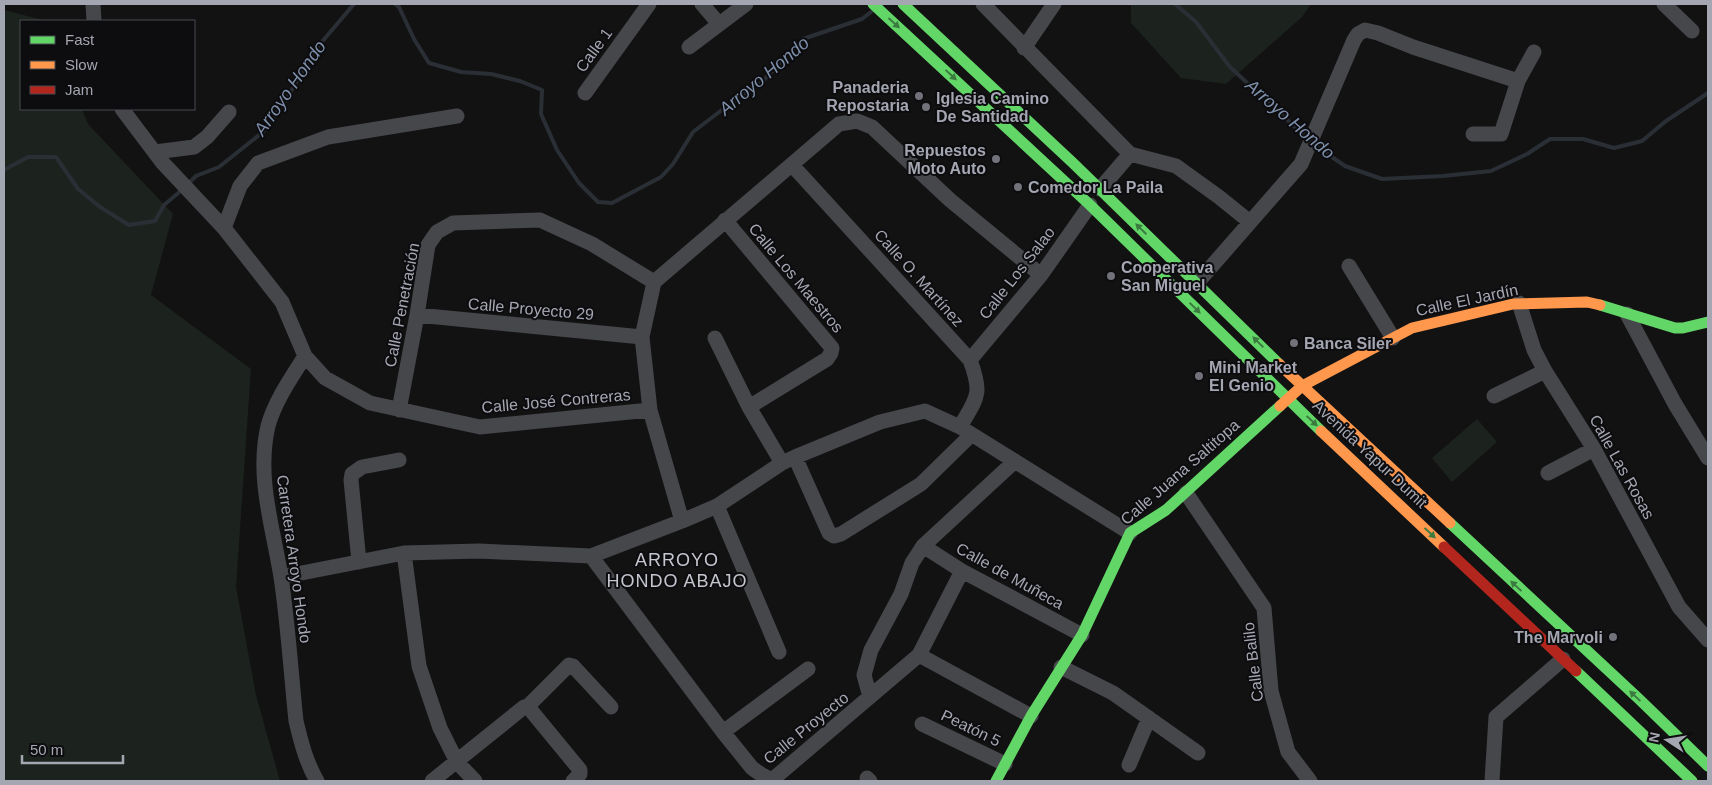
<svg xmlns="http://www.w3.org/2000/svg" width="1712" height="785" viewBox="0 0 1712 785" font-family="Arial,sans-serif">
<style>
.green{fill:#1c221d}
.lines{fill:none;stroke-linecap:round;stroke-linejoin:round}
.stream{stroke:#2a2f36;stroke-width:4}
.street{stroke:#46474b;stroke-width:15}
.fast{stroke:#63d668;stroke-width:11}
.slow{stroke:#ff974d;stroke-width:11}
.jam{stroke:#b3261e;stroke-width:11}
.oneway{fill:#3c7b40}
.poi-dot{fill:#71727a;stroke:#0d0c0e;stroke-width:2}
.labels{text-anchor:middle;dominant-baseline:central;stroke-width:4;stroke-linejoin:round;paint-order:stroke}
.street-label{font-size:16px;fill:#a4a6b2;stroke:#0d0c0e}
.poi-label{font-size:16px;font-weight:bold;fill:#a4a6b2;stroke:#0d0c0e;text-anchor:start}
.water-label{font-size:18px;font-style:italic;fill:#7d8fab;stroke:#0d0c0e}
.neighbourhood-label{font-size:18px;letter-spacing:1px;fill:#c4c6cf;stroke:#0d0c0e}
</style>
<rect width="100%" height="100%" fill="#121212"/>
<path class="green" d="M1131 4H1311L1302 17 1226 84 1181 78 1131 23Z
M4 10 47 21H21V109H82L88 124 173 214 151 295 251 369 236 587 256 695 280 781H4Z
M1477 419 1497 442 1452 482 1432 458Z"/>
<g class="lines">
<path class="stream" d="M395 4 399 7 414 39 429 63 461 72 491 74 520 81 542 90 541 114 557 150 579 183 598 202 612 203 661 177 673 164 693 132 727 106 761 83 803 39 862 19 871 12
M1175 4 1196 22 1230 67 1308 139
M1313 144 1345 166 1382 179 1443 176 1491 171 1527 154 1550 139H1583L1614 148 1642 141 1666 121 1708 93
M4 170 28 157H56L78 189 100 207 129 225 155 221 164 205 183 189
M188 184 196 176 219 167 263 132 286 100 315 50 354 4"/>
<path class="street" d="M93 4 94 21
M702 4 719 24
M983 4 1130 154 1100 189
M1664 4 1692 31
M689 47 746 4
M1024 48 1054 4
M585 93 649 4
M122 109 162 162 224 228 282 302 305 356 325 378 370 403 480 427 650 410
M1473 134H1501L1518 81
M155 152 194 147 207 137 229 112
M1130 154 1176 166 1219 197 1250 222
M792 165 970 360C983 395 977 397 960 427
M725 220 832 348 831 353 827 359 749 407
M224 228 240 186 258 163 328 137 457 116
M1349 266 1393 338
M654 282 839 124 857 121 872 127 950 200 1041 275
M654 282 642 337 650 410 682 521
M1197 283 1301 164 1354 40 1358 34 1365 30 1378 33 1413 47 1518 81 1534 52
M1519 303 1534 350 1545 371 1594 449 1679 607 1708 640
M1627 314 1675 404 1708 458
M417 315 642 337
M715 338 749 407 782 463
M305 356C291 378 275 401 268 426 256 477 273 527 281 577 288 624 291 673 296 721 301 742 306 762 317 781
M970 360 1041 275 1090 205
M1494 396 1545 371
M399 410 417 315 428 245 437 232 453 223 540 220 592 244 654 282
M795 457 829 533 834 536 841 534 921 484 971 435
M1548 473 1594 449
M1186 493 1264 608 1271 691 1288 752 1310 781
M717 506 779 652
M923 546 962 571 1082 635
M404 553 419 666 440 728 457 762 475 781
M591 556 723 732 752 768 762 775 772 780 919 655 962 571
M359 562 351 480 352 474 362 467 399 460
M281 577 404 553 479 551 591 556 682 521 717 506 782 463 795 457 880 422 925 411 960 427 1130 533
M919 655 1031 716
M1061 667 1113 693 1198 753
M870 697 864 675 871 650 901 594 912 563 923 546 1015 461
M527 707 569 665 573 666 611 707
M922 724 1005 764
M723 732 808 669
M1129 765 1149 718
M867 778 870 781
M432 781 524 707 529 708 580 770V774L573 781
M1492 781 1496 717 1563 659"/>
<path class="fast" d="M873 4 1090 205 1321 431
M903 4 1073 163 1279 364
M1600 305 1675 328H1683L1708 322
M1450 523 1639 699 1708 766
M1576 671 1692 781
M996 781 1031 716 1082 635 1130 533 1166 510 1280 406"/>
<path class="slow" d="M1279 364 1450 523
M1280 406 1302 386 1412 328 1513 304 1587 302 1600 305
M1321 431 1444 547"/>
<path class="jam" d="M1444 547 1576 671"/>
</g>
<defs><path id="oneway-solid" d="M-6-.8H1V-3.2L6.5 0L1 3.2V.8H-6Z" transform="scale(1.25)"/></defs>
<g class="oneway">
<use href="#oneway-solid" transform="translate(894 23) rotate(42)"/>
<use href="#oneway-solid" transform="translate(951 75) rotate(43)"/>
<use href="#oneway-solid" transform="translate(1141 229) rotate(-136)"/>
<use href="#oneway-solid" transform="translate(1195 308) rotate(44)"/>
<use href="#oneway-solid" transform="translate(1258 342) rotate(-135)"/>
<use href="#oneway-solid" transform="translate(1312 421) rotate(43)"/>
<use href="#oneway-solid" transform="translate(1430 533) rotate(43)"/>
<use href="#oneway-solid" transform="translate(1516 586) rotate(-137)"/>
<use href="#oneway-solid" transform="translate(1635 696) rotate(-137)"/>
</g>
<g class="poi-dot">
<circle cx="919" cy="96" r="5"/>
<circle cx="926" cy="107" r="5"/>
<circle cx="996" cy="159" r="5"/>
<circle cx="1018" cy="187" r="5"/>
<circle cx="1111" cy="276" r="5"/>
<circle cx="1294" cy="343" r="5"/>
<circle cx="1199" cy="376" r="5"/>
<circle cx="1613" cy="637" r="5"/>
</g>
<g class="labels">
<g class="street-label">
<text transform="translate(594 50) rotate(-54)">Calle 1</text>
<text transform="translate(1017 273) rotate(-52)">Calle Los Salao</text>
<text transform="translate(796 278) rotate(50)">Calle Los Maestros</text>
<text transform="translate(919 278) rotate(48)">Calle O. Martínez</text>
<text transform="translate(1467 300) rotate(-12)">Calle El Jardín</text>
<text transform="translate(402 305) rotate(-79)">Calle Penetración</text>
<text transform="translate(531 309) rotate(5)">Calle Proyecto 29</text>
<text transform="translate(556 401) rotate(-5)">Calle José Contreras</text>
<text transform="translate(1370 454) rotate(43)">Avenida Yapur Dumit</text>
<text transform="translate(1622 467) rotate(61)">Calle Las Rosas</text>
<text transform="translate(1180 472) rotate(-41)">Calle Juana Saltitopa</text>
<text transform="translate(294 559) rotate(82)">Carretera Arroyo Hondo</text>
<text transform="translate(1010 576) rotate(29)">Calle de Muñeca</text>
<text transform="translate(1253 662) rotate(-97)">Calle Balilo</text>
<text transform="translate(806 728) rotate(-39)">Calle Proyecto</text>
<text transform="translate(971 728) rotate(26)">Peatón 5</text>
</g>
<g class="poi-label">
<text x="909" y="87" text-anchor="end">Panaderia<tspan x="909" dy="18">Repostaria</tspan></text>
<text x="936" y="98">Iglesia Camino<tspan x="936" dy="18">De Santidad</tspan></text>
<text x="986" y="150" text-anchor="end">Repuestos<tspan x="986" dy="18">Moto Auto</tspan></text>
<text x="1028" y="187">Comedor La Paila</text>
<text x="1121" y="267">Cooperativa<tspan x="1121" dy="18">San Miguel</tspan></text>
<text x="1304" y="343">Banca Siler</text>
<text x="1209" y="367">Mini Market<tspan x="1209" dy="18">El Genio</tspan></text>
<text x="1603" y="637" text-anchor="end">The Marvoli</text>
</g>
<g class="water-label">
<text transform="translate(764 76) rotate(-40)">Arroyo Hondo</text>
<text transform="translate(290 88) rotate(-55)">Arroyo Hondo</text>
<text transform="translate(1290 119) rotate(41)">Arroyo Hondo</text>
</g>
<g class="neighbourhood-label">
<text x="677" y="560">ARROYO<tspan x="677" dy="21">HONDO ABAJO</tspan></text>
</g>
</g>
<rect width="1712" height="785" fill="none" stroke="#a4a6b2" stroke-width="10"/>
<rect x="20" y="20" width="175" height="90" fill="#0d0c0e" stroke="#494a50"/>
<rect x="30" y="36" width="25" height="8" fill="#63d668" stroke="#494a50"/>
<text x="65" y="45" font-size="15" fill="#a4a6b2">Fast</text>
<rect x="30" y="61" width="25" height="8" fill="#ff974d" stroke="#494a50"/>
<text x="65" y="70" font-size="15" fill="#a4a6b2">Slow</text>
<rect x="30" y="86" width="25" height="8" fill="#b3261e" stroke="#494a50"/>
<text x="65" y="95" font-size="15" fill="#a4a6b2">Jam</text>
<g transform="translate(1667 740) rotate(282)" stroke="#0d0c0e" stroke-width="4" paint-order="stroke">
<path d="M0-4L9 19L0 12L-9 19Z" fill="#a4a6b2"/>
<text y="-8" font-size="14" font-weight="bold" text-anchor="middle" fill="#a4a6b2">N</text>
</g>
<path d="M22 755v8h101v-8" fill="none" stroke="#a4a6b2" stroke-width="2.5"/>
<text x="30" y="755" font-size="15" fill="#a4a6b2" stroke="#0d0c0e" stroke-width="4" paint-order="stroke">50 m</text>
</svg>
